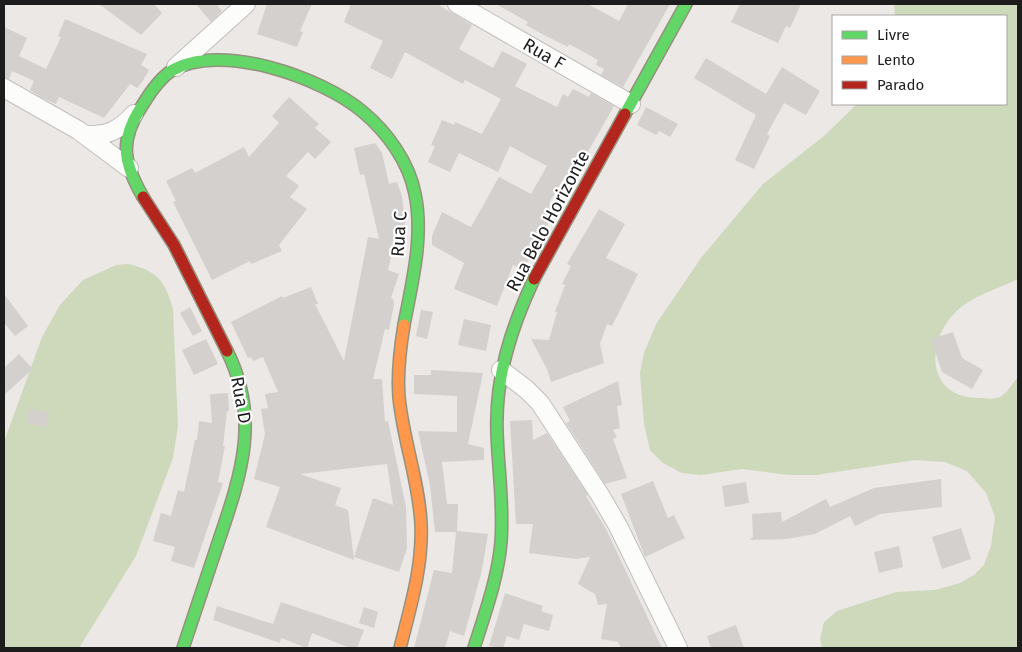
<svg xmlns="http://www.w3.org/2000/svg" width="1022" height="652" viewBox="0 0 1022 652" font-family="'Fira Sans',sans-serif">
<style>
.forest{fill:#cdd9ba}
.building{fill:#d3d0ce}
.lines{fill:none;stroke-linecap:round;stroke-linejoin:round}
.street-casing{stroke:#c1bfbe;stroke-width:20}
.fast-casing{stroke:#95917e;stroke-width:14}
.slow-casing{stroke:#95917e;stroke-width:14}
.jam-casing{stroke:#95917e;stroke-width:14}
.street{stroke:#fcfcfb;stroke-width:18}
.fast{stroke:#63d668;stroke-width:11}
.slow{stroke:#ff974d;stroke-width:11}
.jam{stroke:#b3261e;stroke-width:11}
.labels{text-anchor:middle;dominant-baseline:central;stroke-width:4.5;stroke-linejoin:round;paint-order:stroke}
.street-label{font-size:18px;fill:#1d1d1d;stroke:#fff}
</style>
<rect width="100%" height="100%" fill="#ebe8e5"/>
<path class="forest" d="M894 4H1018V279C1000 288 975 295 960 308 926 336 923 396 977 398 984 398 993 400 1000 397 1007 393 1013 383 1018 377V648H822L820 639 824 622 837 611 896 592 935 590 960 583 974 575 984 565 991 546 995 517 986 493 967 471 945 462 915 460 816 475H788L742 469 701 475 682 473 663 463 650 450 644 424 640 373 644 353 656 324 701 258 763 184 824 136 857 104H1006V16H895Z
M128 264C158 271 165 281 173 309L178 426 173 458 136 556 79 648H4V442L42 337 60 305 83 280 116 265Z"/>
<path class="building" d="M99 4H154L162 13 141 35Z
M196 4H216L222 11 211 22Z
M267 4H312L300 31 303 32 297 47 257 34Z
M351 4H437L472 25 459 49 493 68 502 51 527 64 515 86 557 107 563 94 568 97 573 89 589 97 591 93 614 106 572 180 565 176 549 203 557 207 523 270 513 265 497 306 454 289 464 263 432 245V236L442 212 471 227 499 177 531 194 547 166 510 146 498 172 459 153 450 172 428 162 435 146 431 145 442 120 454 125 455 122 482 134 501 99 465 80 463 84 405 52 392 79 370 68 383 41 344 22Z
M496 4H588L619 21 628 4H670L623 87 601 75 604 69 596 65 598 60 569 44 568 47 542 34 526 25 528 22Z
M740 4H801L790 28 786 26 778 43 731 22Z
M65 19 147 54 141 65 149 70 142 82 137 88 130 84 104 118 59 97 56 104 44 99 30 90 34 81 12 71 9 79 4 77V27L27 38 19 56 46 69 61 37 58 36Z
M706 58 766 94 782 67 820 91 806 115 784 103 767 134 770 136 754 169 735 160 756 115 694 78Z
M289 97 319 124 315 128 331 142 315 159 308 152 286 176 299 186 290 197 307 209 279 245 282 251 251 264 250 261 212 280 173 202 176 201 166 181 192 168 195 173 244 147 249 157 279 123 272 116Z
M646 107 678 124 670 137 659 131 656 135 637 125Z
M375 143 382 153 389 184 397 182 402 196 405 219 404 236 395 239 388 270 399 274 391 298 393 299 394 304 389 330 385 329 373 379H382L385 422 388 421 406 507 407 548 399 572 354 557 373 498 393 505 387 464 300 474 341 488 335 505 348 510 354 560 266 527 280 487 254 479 265 434 261 409 268 408 265 394 278 392 263 357 253 361 251 357 248 358 231 322 282 296 283 298 311 287 318 304H315L344 361 368 237 379 239 364 174 360 175 354 148Z
M599 209 625 224 606 258 638 274 612 326 607 324 600 344 604 363 551 382 547 369 531 339 549 340 557 312H555L565 285 562 284 571 266 567 264Z
M4 294 28 326 15 336 4 323Z
M190 307 202 331 193 336 180 313Z
M421 310 433 312 427 339 416 336Z
M464 319 491 325 486 351 458 345Z
M953 332 962 358 983 370 972 389 942 372 931 339Z
M206 339 218 364 194 375 182 350Z
M19 354 33 369 4 395V368Z
M431 370 483 373 468 444 484 448V460L442 462 447 504H458L457 531 488 534 482 570 464 636 450 631 445 648H414L434 570 452 573 456 532H435L430 485 418 431 457 432V396L414 394V375H431Z
M618 381 622 405 617 406 620 428 613 430 617 437 613 439 627 478 605 484 566 423 570 421 563 407Z
M228 393 229 411H227L223 446H225L218 482 223 483 194 568 171 561 175 547 153 541 161 513 171 516 178 490 184 492 195 440H197L199 421 212 423 210 394Z
M29 409 49 412 46 427 26 423Z
M532 420 533 440 547 433 588 495 586 496 606 529 662 648H621L618 642 601 639 607 604 598 605 595 594 578 584 590 557 576 559 529 553 533 524H516L510 421Z
M941 479 942 507 880 514 855 526 850 516 815 534 787 539 749 540 753 537 752 514 781 512 782 522 826 499 830 507 874 488Z
M653 481 668 518 674 515 685 538 645 557 621 494Z
M746 482 749 503 725 507 722 486Z
M961 528 971 559 942 569 932 537Z
M899 546 903 567 879 573 874 552Z
M505 593 543 606 541 611 553 615 549 631 524 624 519 640 507 636 503 648 489 646Z
M281 602 364 630 357 648H350L312 633 307 648 281 638 280 643 213 620 217 606 273 624Z
M364 607 378 612 374 628 359 623Z
M736 625 744 648H711L707 636Z"/>
<g class="lines">
<g class="street-casing">
<path id="street" d="M457 4 631 104
M176 67 246 4
M4 88 78 130 129 168
M83 134C105 138 120 130 134 114
M501 370 526 389 540 403 600 495 618 526 678 648"/>
</g>
<g class="fast-casing">
<path id="fast" d="M625 114 686 4
M143 197C124 164 119 142 140 109 148 96 158 80 171 71 220 41 323 78 363 112 387 132 409 162 415 194 424 237 412 282 404 325
M183 648C195 613 206 578 218 543 241 475 261 419 227 351
M474 648C485 613 498 578 501 542 504 505 498 468 497 432 495 378 511 328 534 279"/>
</g>
<g class="slow-casing">
<path id="slow" d="M400 648C410 608 423 567 421 524 419 481 403 440 399 397 397 373 400 349 404 325"/>
</g>
<g class="jam-casing">
<path id="jam" d="M143 197 174 245 227 351
M534 279 625 114"/>
</g>
<use href="#street" class="street"/>
<use href="#fast" class="fast"/>
<use href="#slow" class="slow"/>
<use href="#jam" class="jam"/>
</g>
<g class="labels">
<g class="street-label">
<text transform="translate(544 54) rotate(30)">Rua F</text>
<text transform="translate(548 221) rotate(-62)">Rua Belo Horizonte</text>
<text transform="translate(399 234) rotate(-86)">Rua C</text>
<text transform="translate(241 400) rotate(80)">Rua D</text>
</g>
</g>
<rect width="1022" height="652" fill="none" stroke="#1d1d1d" stroke-width="10"/>
<rect x="832" y="15" width="175" height="90" fill="#ffffff" stroke="#a5a5a5"/>
<rect x="842" y="31" width="25" height="8" fill="#63d668" stroke="#a5a5a5"/>
<text x="877" y="40" font-size="15" fill="#1d1d1d">Livre</text>
<rect x="842" y="56" width="25" height="8" fill="#ff974d" stroke="#a5a5a5"/>
<text x="877" y="65" font-size="15" fill="#1d1d1d">Lento</text>
<rect x="842" y="81" width="25" height="8" fill="#b3261e" stroke="#a5a5a5"/>
<text x="877" y="90" font-size="15" fill="#1d1d1d">Parado</text>
</svg>
